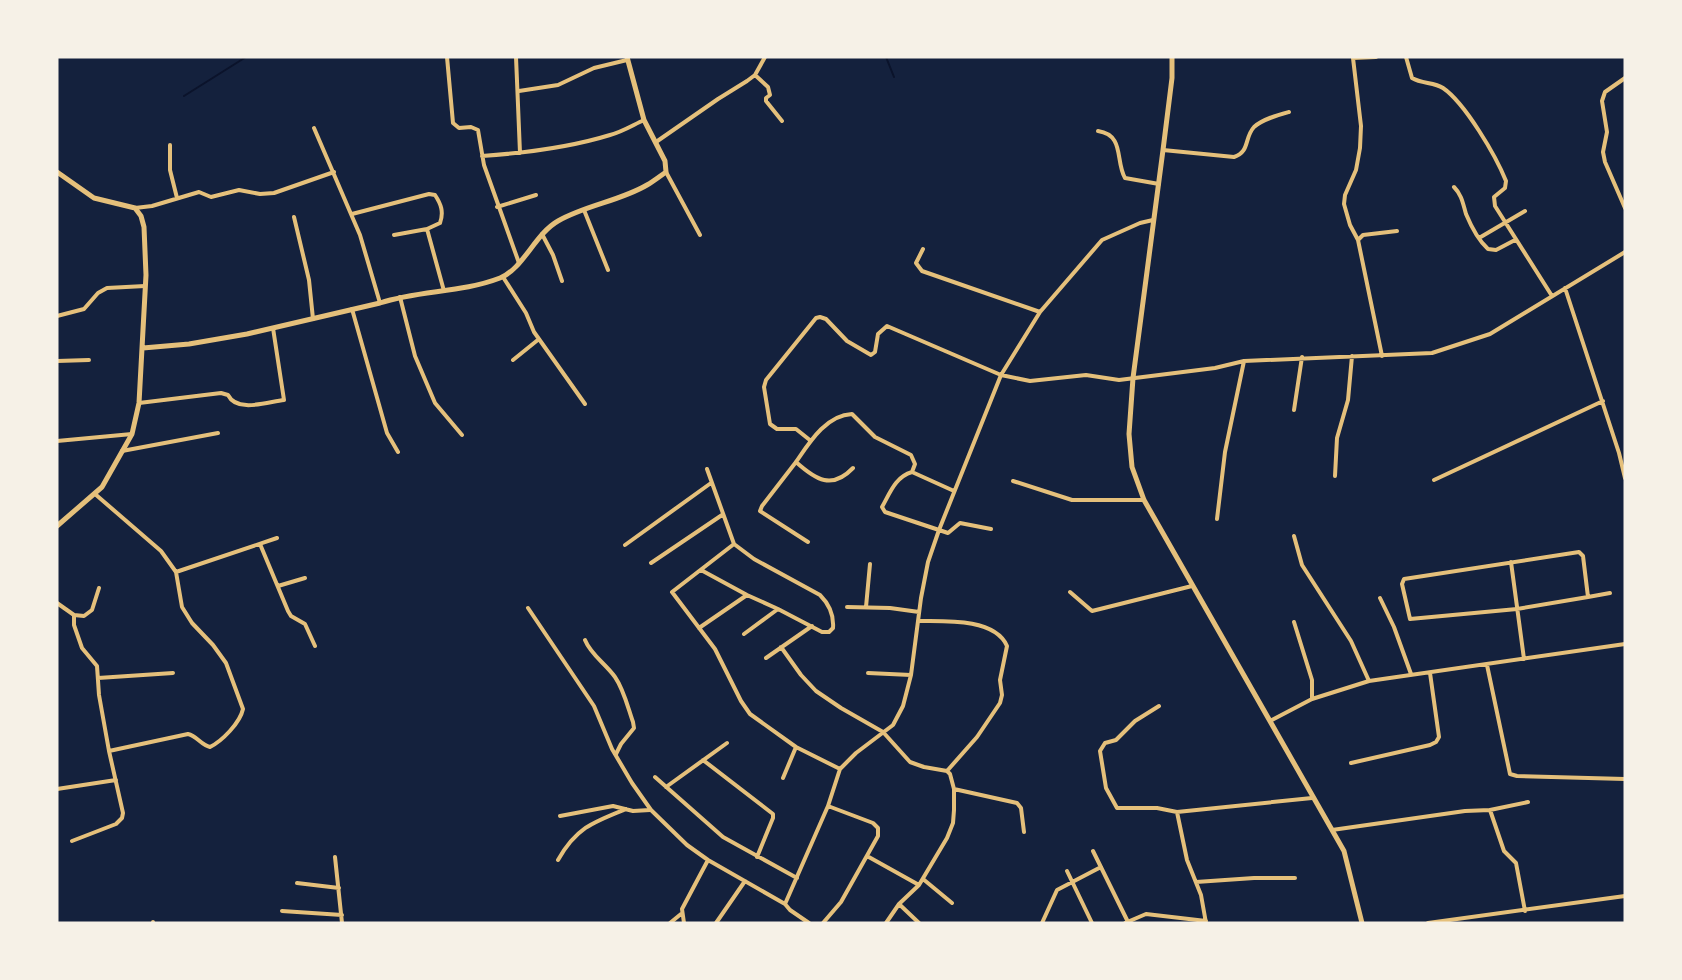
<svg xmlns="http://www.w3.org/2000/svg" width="1682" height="980" viewBox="0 0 1682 980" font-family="'Public Sans',sans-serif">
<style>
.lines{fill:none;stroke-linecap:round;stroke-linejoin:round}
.stream{stroke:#0b132b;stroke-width:2}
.minor{stroke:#e5c07b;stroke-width:4}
.tertiary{stroke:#e5c07b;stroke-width:5}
.secondary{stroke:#e5c07b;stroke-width:5}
</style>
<rect width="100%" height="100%" fill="#14213d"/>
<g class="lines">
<path class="stream" d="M886 57 894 77
M184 96 246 57"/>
<path class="minor" d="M447 57 453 123 459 128 471 127 478 130 484 165 519 263
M516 57 520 153
M1406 57 1412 78C1422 84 1434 82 1443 88 1465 103 1496 156 1506 181L1505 188 1494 197 1495 206 1552 296
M1353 58 1361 126 1360 148 1356 170 1345 195 1344 204 1350 225 1358 240
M1353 58 1376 57
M755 75 768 87 770 95 766 98V101L782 121
M1625 78 1605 92 1602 101 1607 132 1603 152 1605 162 1625 208
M519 91 558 85 594 68 627 60
M314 128 360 235 380 303
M1098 131C1125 135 1115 161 1125 178L1159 184
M656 142 718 99 747 81 755 75 765 57
M170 145V170L177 198
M1163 150 1234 157C1250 152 1244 138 1254 127 1263 119 1278 115 1289 112
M482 156C525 153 568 148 610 135 622 132 633 125 644 120
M666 172 700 235
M1454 187C1462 195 1463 204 1466 214 1471 226 1478 240 1488 249L1496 250 1515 240
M497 207 536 195
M135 208 152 206 199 192 211 197 239 190 260 194 274 193 334 172
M584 210 608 270
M352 214 429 194 435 195C441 204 444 212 440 223L427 229 394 235
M294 217 309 280 313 319
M427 229 444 291
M542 234 553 255 562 281
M1479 238 1525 211
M923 249 916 263 922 271 1040 312
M503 277 526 313 534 332 585 404
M1565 288 1619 453 1625 478
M400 297 415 356 435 403 462 435
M352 309 387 433 398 452
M57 316 84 309 98 293 107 288 145 286
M1382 356 1358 240 1363 235 1397 231
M513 360 539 339
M57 361 89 360
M139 403 221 393 228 395C237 413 267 402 284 400L273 328
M1294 410 1302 357
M57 441 132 434
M811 441 796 429H777L770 424 764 387 766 380 816 318 820 317 826 319 847 341 871 355 875 352 878 334 887 326 1001 375 1030 381 1086 375 1119 380 1215 368 1244 361 1432 353 1490 334 1625 252
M122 451 218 433
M796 462 762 506 760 511 808 542
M853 468C832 490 816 480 796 462 809 443 826 415 852 414L875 437 911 455 915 464 912 472 954 491
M912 472C895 477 890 493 882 507L885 512 948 533 960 523 991 529
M1335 476 1337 438 1348 400 1352 356
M1434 480 1603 401
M1013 481 1072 500H1144
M95 494 161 551 176 572 182 607 192 623 213 645 226 663 243 709C240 723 222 741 210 747 201 745 197 736 188 734L109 751
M1217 519 1225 452 1244 361
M1294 536 1302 565 1351 641 1369 681
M260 544 288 611 291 616 305 624 315 646
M734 544 672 592 715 649 741 701 750 714 796 747 840 769
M625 545 711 483
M1579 552 1583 556 1588 597 1517 609 1410 619 1402 584 1404 579Z
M1511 562 1524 659
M651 563 722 515
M701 570 747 595 778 609 822 632H829L833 628C834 615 829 604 820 595L754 559 734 544 707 469
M176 572 277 538
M278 586 305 578
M1070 592 1092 611 1192 586
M1588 597 1610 593
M1380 598 1394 627 1411 674
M57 603 74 615 84 616 92 610 99 588
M847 607 890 608 919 612
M866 607 870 564
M528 608 594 706 612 749 632 783 651 810 687 845 708 860 785 904
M918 621C944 621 995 618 1007 646L1000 680 1002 695 1000 703 977 737 947 771
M1294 622 1312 680V699
M699 628 747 595
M744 634 778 609
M585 640C591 655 605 663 615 677 624 690 628 708 633 722L634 728 621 744 616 754
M781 647 801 675 816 691 841 708 883 732 910 762 924 767 947 771 950 774 954 789V810L953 823 947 838 919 885 899 904 886 923
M766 658 812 626
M1487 665 1510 774 1517 776 1625 779
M868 673 911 675
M98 678 173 673
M1159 706 1135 721 1116 740 1105 743 1100 751 1106 788 1117 808H1157L1177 812 1312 798
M1270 721 1312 699 1369 681 1625 644
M703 760 773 814V818L757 857
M1351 763 1430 745 1436 742 1439 737 1430 673
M655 777 723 837 797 878
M783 778 796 747
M666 787 727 743
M57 789 116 780
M954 789 1017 803 1021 808 1024 832
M1490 810 1504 851 1516 863 1525 911
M1177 812 1187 860 1201 895 1206 923
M560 816 613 806 633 811 650 810
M1332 830 1465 811 1490 810 1528 802
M72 841 116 824 122 818 123 813 109 751 99 695 97 666 82 648 74 625V615
M1093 851 1128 922
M867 856 919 885
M335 857 342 923
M558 860C576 828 593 822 626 809
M1067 871 1092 923
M923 879 952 903
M1196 882 1254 878H1295
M297 883 339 888
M899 904 919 923
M282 911 342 915
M153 922V923
M670 923 681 914
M684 923 682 909 708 860
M716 923 745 881
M809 923 790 910 785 904 828 806 840 769 856 753 893 725 903 706 911 675 921 598 928 562 939 530 1001 375 1040 312 1102 240 1140 223 1153 220
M823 923 841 902 878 836V828L873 823 828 806
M1042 923 1057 890 1101 867
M1125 923 1146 914 1206 921
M1428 923 1625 896"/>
<path class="tertiary" d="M57 172 94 198 135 208 141 216 144 227 146 275 139 403 132 434 102 487 57 526
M143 348 189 344 247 334 380 303C419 290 461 293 500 278 523 269 535 234 558 221 586 205 620 201 647 185 654 181 660 176 666 172L665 161 644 120 627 57"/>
<path class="secondary" d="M1172 57V78L1163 150 1133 378 1129 434 1132 467 1144 500 1344 851 1362 923"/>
</g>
<rect width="1682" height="980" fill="none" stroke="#f6f1e7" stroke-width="117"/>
</svg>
